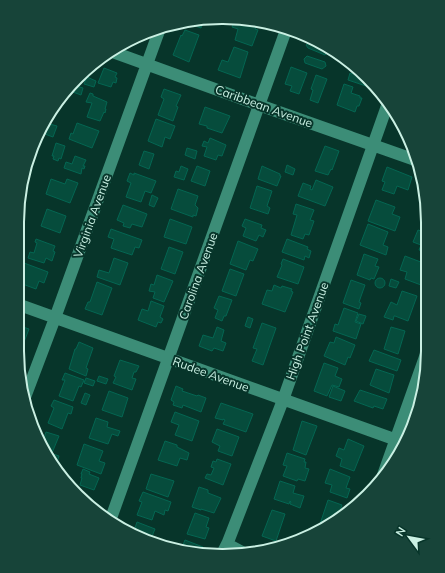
<svg xmlns="http://www.w3.org/2000/svg" width="445" height="573" viewBox="0 0 445 573" font-family="Mulish,sans-serif">
<style>
.building{fill:#064c3c;stroke:#046652}
.lines{fill:none;stroke-linecap:round;stroke-linejoin:round}
.minor{stroke:#3c8d77;stroke-width:12}
.labels{text-anchor:middle;dominant-baseline:central;stroke-width:4;stroke-linejoin:round;paint-order:stroke}
.street-label{font-size:12px;fill:#caf0e3;stroke:#07352a}
.rim{fill:none;stroke:#caf0e3;stroke-width:2}
</style>
<rect width="100%" height="100%" fill="#07352a"/>
<path class="building" d="M188 21H203L201 28 187 23Z
M235 21H252L257 23 255 29 258 30 252 46 235 40 238 29 232 27Z
M185 30 199 35 189 62 173 55 181 35 182 36Z
M310 42 327 48 329 51 325 55 308 48 306 45Z
M234 47 248 52 240 78 218 70 222 60 228 62Z
M307 56 325 62 326 66 322 69 305 63 304 59Z
M291 67 307 73 299 94 290 91 292 86 285 84Z
M104 68 117 73 115 77 117 78 116 83 113 82 111 87 98 83Z
M354 69 370 85 369 87 348 80 350 73 352 74Z
M316 75 327 79 318 103 310 100 313 90 311 89Z
M87 77 96 81 94 87 84 84Z
M344 84 353 87 351 93 360 96V98H362L359 106H357L355 112 337 105Z
M76 86 83 88 81 95 73 92Z
M164 89 181 95 176 106 178 107 173 121 158 115 164 99 161 97Z
M90 93 93 94V96L107 102 105 109H106L105 113 104 112 100 121 87 117 92 103 86 102Z
M205 107 230 116 222 133 207 128V126L199 124Z
M156 119 175 126 170 139 165 137 162 147 148 141Z
M46 123 57 126 53 137 42 133Z
M77 123 99 131 92 148 69 139 71 133 73 134Z
M210 138 226 145 222 156 218 155 216 160 204 156 207 147 202 146 204 141 208 143Z
M56 143 65 146 61 159 59 158 58 161 53 159 54 156H52Z
M325 146 339 151 332 170 331 169 328 175 315 171Z
M187 148 197 151 195 159 185 155Z
M144 151 154 154 149 169 139 165Z
M75 156 86 160 83 166H85L84 169 82 168 81 174 64 168 66 162 72 164Z
M287 165 295 169 293 175 285 172Z
M181 166 188 169 184 180 174 177 176 171 179 172Z
M197 166 210 171 205 186 191 181Z
M262 166 280 174V176H281L277 186 258 179Z
M387 167 412 177 408 190 397 186 394 194 382 190 385 182 382 181Z
M26 168 29 169 22 188V187Z
M130 173 134 175V173L156 181 151 193 145 191 141 202 126 197 131 183 127 181Z
M51 179 65 184 67 179 78 183 70 203 46 194Z
M316 180 333 187 325 206 298 196 303 183 311 186 310 189 312 190Z
M257 186 272 191 267 206 270 208 268 214 250 208Z
M178 189 198 196 195 205 198 208 196 216 193 215V217L171 209Z
M152 195 158 198 154 207 149 205Z
M376 200 395 207 392 214 400 217 395 231 368 221Z
M296 204 314 210 310 220 314 221 309 235 305 234 303 239 291 235 297 215 293 214Z
M123 205 147 214 142 227 132 224 130 228 123 226 124 223 117 220Z
M47 209 66 216 60 233 41 226Z
M170 219 192 227 186 244 164 237Z
M245 219 262 225 261 228 266 230 263 237 259 235 256 241 243 236 246 228 242 226Z
M368 224 388 232 383 245 388 247 386 255 360 245Z
M111 229 142 240 139 248 135 247 132 255 111 248 114 239 108 237Z
M418 230 426 233V252L419 250 421 245 413 242Z
M36 239 55 246 53 251 55 252 52 261 46 258 44 263 28 258 30 252 34 253 37 243 35 242Z
M287 239 308 247 307 249 311 251 309 258 305 256 304 260 282 252Z
M238 241 258 249 253 261 250 260 246 270 230 264Z
M169 247 183 252 175 274 161 269Z
M364 254 378 259 375 266 379 267 374 279 371 278 370 280 357 275Z
M405 256 426 264 421 275 424 276 421 285 405 279 407 272 400 270Z
M114 258 128 263 120 285 97 277 99 270 109 273Z
M283 259 304 267 298 284 277 277 282 265 281 264Z
M24 263 48 272 44 283 39 281 36 289 17 282 20 274 17 273 19 266 23 267Z
M230 269 244 274 236 296 222 291Z
M157 275 173 281 164 302 153 298 155 292 149 291 151 284 154 285Z
M375 283a5 5 0 1 1 10 0a5 5 0 1 1-10 0Z
M391 279 399 282 396 288 389 286Z
M351 280 365 285 359 302 361 303 359 309 343 303Z
M97 282 112 288 102 315 85 309 88 302H90Z
M274 285 281 288 282 286 292 289 291 291 293 292 285 312 262 304 267 290 272 291Z
M402 291 417 296 408 321 395 316H394L393 320 384 317 391 302 397 305Z
M219 296 232 300 226 316H224L222 321 215 318 218 310 214 308Z
M151 301 164 306 160 317 163 319 161 323 158 322 156 327 138 320 142 309 148 311Z
M344 308 358 313 355 322 361 324 356 339 333 331 335 324 338 325Z
M359 314 366 316 363 324 356 321Z
M248 317 253 319 250 328 245 326Z
M262 323 276 328 263 365 252 361 257 349 253 348Z
M17 325 29 329 24 342 17 339Z
M217 327 224 330 221 341 226 343 223 351 214 348 212 351 199 346 203 335 213 338Z
M391 327 405 331 398 354 384 349Z
M336 337 355 345 350 358 348 357 345 365 324 356 330 342 334 343Z
M79 342 93 348 86 368 88 369 86 376 69 369 75 349H76Z
M374 350 401 360 397 371 369 361Z
M120 360 139 366 136 372H134L132 378 136 379 132 390 113 383 116 377 114 376Z
M324 363 338 368 335 376 342 379 339 387 332 385 327 396 314 391Z
M376 369 394 375 389 393 370 385Z
M65 373 84 380 81 387 79 386 73 401 59 396 65 380H62Z
M99 376 108 379 106 384 97 381Z
M86 378 95 381 93 386 84 383Z
M176 386 183 389 182 391 197 396 198 395 206 398 201 412 183 405 182 408 173 405 174 402 171 400Z
M333 386 345 391 341 401 329 397Z
M360 390 387 399 383 409 374 406 373 408 354 401Z
M109 391 128 398 122 417 102 410Z
M85 393 90 395 86 405 81 403Z
M54 400 73 407 71 414 68 413 62 429 48 423 54 408 51 406Z
M221 403 253 414 246 432 223 424 225 420 223 419V420L215 418Z
M175 412 199 421 192 441 175 435 179 425 171 422Z
M96 418 108 422 107 427 120 431 118 436 112 434 108 444 89 438Z
M302 421 317 426 306 455 293 450Z
M217 429 239 437 232 456 218 451 220 446 212 442Z
M46 432 59 436 52 453H50L59 456 56 465 52 463 45 453 41 445 43 441 39 440 41 437 44 438Z
M348 439 364 446 354 471 340 466 342 459 336 456 339 448 344 450Z
M165 441 177 445V447L189 453 187 460 180 458 177 466 158 460Z
M84 444 103 451 99 461 105 463 101 474 77 465Z
M287 453 305 459 304 462H306L305 468 309 469 305 481 298 479 297 481 283 476 287 466 283 465Z
M217 459 231 464 223 485 205 478 207 474 211 475 214 468 211 467 213 461 216 462Z
M83 469 90 472 89 474 99 478 94 490 80 485 82 478H81L82 474H81Z
M330 469 350 477 346 488 350 489 347 498 330 492 332 485 325 483Z
M151 474 174 481 168 497 146 489Z
M280 481 295 486 293 493 304 496 300 508 290 504 291 502 290 501 289 504 274 499Z
M199 487 208 490V493L221 498 214 513 201 509V510L192 507Z
M143 492 171 502 168 511 165 510 164 515 155 511 152 520 137 515 142 502 139 501Z
M328 500 342 505 336 522 327 526 320 524Z
M272 510 285 514 276 541 262 536Z
M195 513 209 518 206 527 209 528 205 539 187 534Z
M137 522 155 529 150 541 133 534Z
M185 540 203 547 201 553 176 550V548L181 550Z"/>
<g class="lines">
<path class="minor" d="M110 51 259 105 418 161
M17 304 405 443
M24 400 55 318 159 31
M383 475 426 354
M110 521 286 30
M228 542 229 545 244 553
M221 556 228 542 283 400 388 103"/>
</g>
<g class="labels">
<g class="street-label">
<text transform="translate(264 106) rotate(20)">Caribbean Avenue</text>
<text transform="translate(92 216) rotate(-70)">Virginia Avenue</text>
<text transform="translate(198 276) rotate(-70)">Carolina Avenue</text>
<text transform="translate(307 331) rotate(-70)">High Point Avenue</text>
<text transform="translate(211 374) rotate(20)">Rudee Avenue</text>
</g>
</g>
<path d="M0 0H445V573H0ZM222 24H223A198 198 0 0 1 421 222V351A198 198 0 0 1 223 549H222A198 198 0 0 1 24 351V222A198 198 0 0 1 222 24Z" fill="#174439" fill-rule="evenodd"/>
<path class="rim" d="M222 24H223A198 198 0 0 1 421 222V351A198 198 0 0 1 223 549H222A198 198 0 0 1 24 351V222A198 198 0 0 1 222 24Z"/>
<g transform="translate(409 537) rotate(302)" stroke="#07352a" stroke-width="3" paint-order="stroke">
<path d="M0-3L7 15L0 10L-7 15Z" fill="#caf0e3"/>
<text y="-6" font-size="11" font-weight="bold" text-anchor="middle" fill="#caf0e3">N</text>
</g>
</svg>
